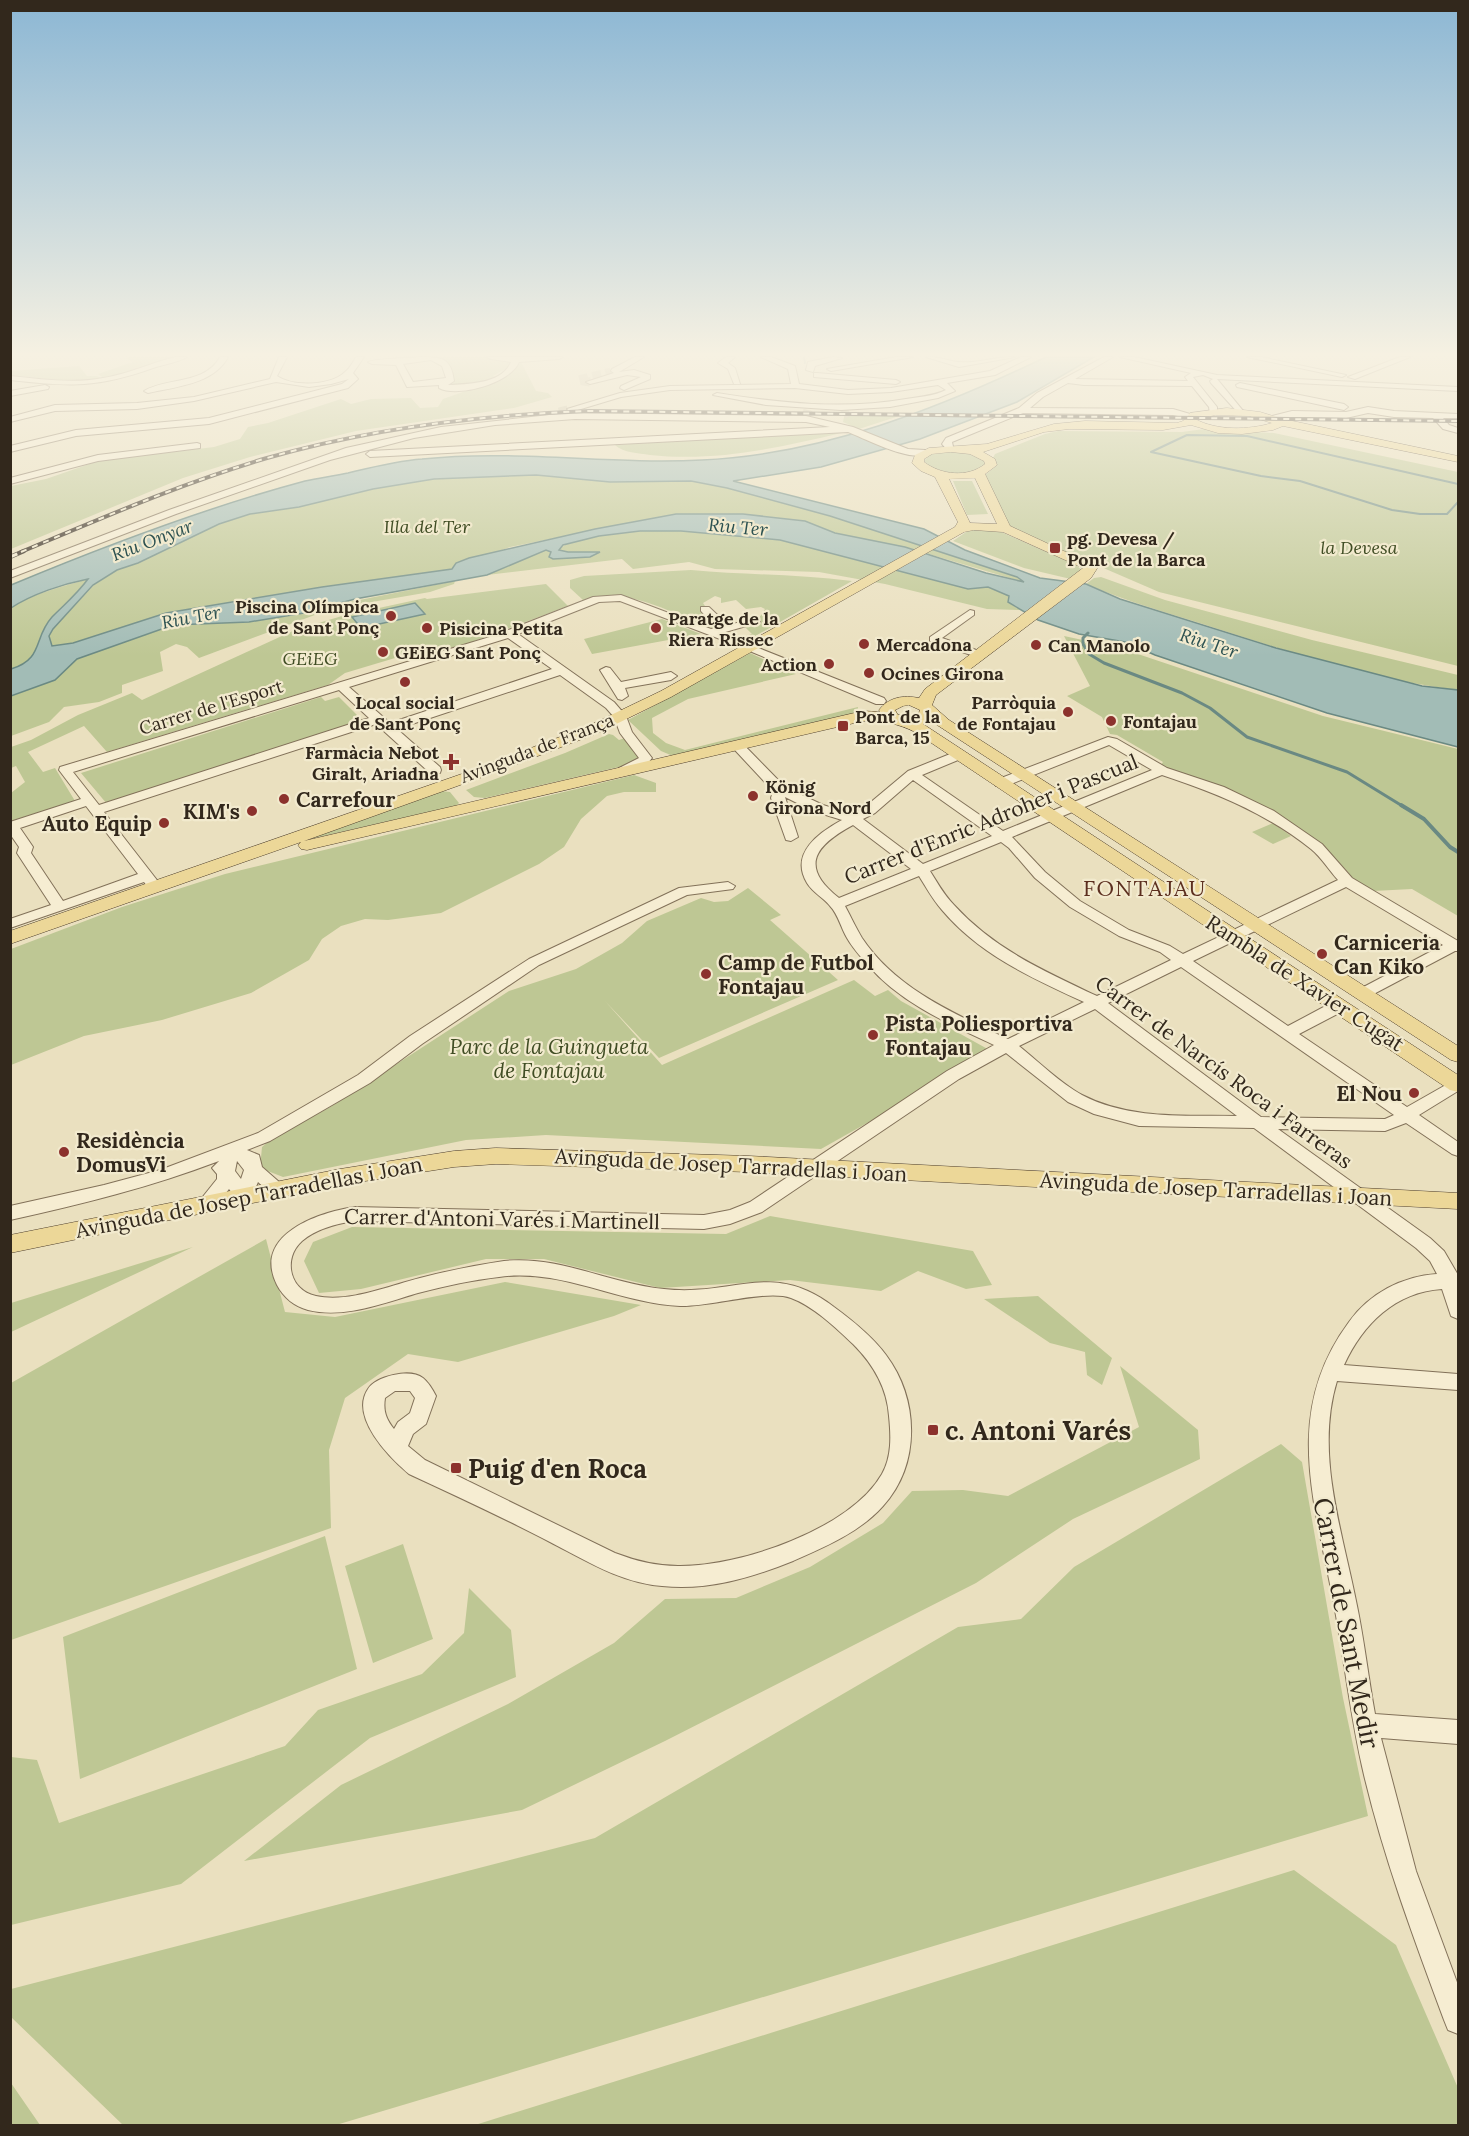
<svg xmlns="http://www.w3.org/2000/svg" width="1469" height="2136" viewBox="0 0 1469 2136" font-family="Lora,serif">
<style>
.green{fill:#bec794}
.water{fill:#a2bcb6;stroke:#6a8983;stroke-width:1.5;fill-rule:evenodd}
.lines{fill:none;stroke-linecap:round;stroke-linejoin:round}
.stream-far2{stroke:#6a8983;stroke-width:2}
.stream-far1{stroke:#6a8983;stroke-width:3}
.stream{stroke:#6a8983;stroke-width:4}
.minor-tunnel{stroke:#c5bb9e;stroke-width:9;stroke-dasharray:9 4.5;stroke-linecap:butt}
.minor-casing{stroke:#827159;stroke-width:2}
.major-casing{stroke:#4f3f2d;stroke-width:1}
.minor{fill:#f6edd2;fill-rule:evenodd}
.major{fill:#ecd798;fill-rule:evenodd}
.rail-far1-casing{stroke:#32281c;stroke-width:4}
.rail-casing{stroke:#32281c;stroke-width:4.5}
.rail-far1{stroke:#f2eace;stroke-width:2;stroke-dasharray:6;stroke-linecap:butt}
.rail{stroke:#f2eace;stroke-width:3;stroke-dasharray:8;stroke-linecap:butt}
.poi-dot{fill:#8c322d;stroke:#f2eace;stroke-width:2}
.labels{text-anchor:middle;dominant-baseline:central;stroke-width:4.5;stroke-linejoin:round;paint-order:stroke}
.far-park-label{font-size:18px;font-style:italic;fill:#404d24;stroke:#f2eace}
.far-water-label{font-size:18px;font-style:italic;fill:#2c5151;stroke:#f2eace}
.far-poi-label{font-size:18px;font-weight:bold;fill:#32281c;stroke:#f2eace;text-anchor:start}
.far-street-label{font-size:18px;fill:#32281c;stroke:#f2eace}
.poi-label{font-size:21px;font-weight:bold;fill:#32281c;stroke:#f2eace;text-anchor:start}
.street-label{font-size:21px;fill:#32281c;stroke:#f2eace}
.park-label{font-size:21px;font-style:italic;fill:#404d24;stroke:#f2eace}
.neighbourhood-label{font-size:22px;letter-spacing:1.5px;fill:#5c2f1f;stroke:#f2eace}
.near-poi-label{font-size:26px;font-weight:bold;fill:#32281c;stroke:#f2eace;text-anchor:start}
.near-street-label{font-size:26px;fill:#32281c;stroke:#f2eace}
</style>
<rect width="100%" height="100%" fill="#eae0bf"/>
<path class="green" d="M130 357H174L105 379 98 374 133 362 126 358Z
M435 357H485L510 362 512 366 508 371 503 370 493 376 497 377 482 383 447 386 452 384 448 364Z
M521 362 536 391 548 393 552 397 514 408 356 431 250 457 183 478 11 549V486L46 479 98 461 214 447 240 439 248 427 268 423 341 399 351 404 371 399 411 398 420 408 438 407 443 399 508 376Z
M79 366 87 376H97L102 379 75 382 11 375V371Z
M849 415 899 416 859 429 843 422 844 417Z
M1204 429 1274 433 1458 472V666L1159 592 1006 526 984 476 996 466 993 458 995 454 1045 434 1058 431 1182 432Z
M834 432 841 433C778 448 715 462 650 455 638 453 624 453 615 445Z
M937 452H966L985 460V464C973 478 936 476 924 461L930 454Z
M537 475 610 482 691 481 727 488 830 516 1017 577 1026 583 905 547 835 533 805 521 743 514H676L510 547 452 569 322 587 166 613 73 643 52 646 49 636 53 629 94 585 117 570 138 563 219 524 250 514 299 507 373 489 434 479Z
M953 481H972L988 514 967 515Z
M969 530 999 531 1076 565 1083 571 1075 580 1024 568 953 541Z
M640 531H681L780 540 968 589 988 587 1010 596 1008 602 1020 610 987 609 885 584 819 572 715 569 689 562 633 569 622 559 487 575 546 550 551 552H568L559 550C570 536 621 534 640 531Z
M691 570C744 575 798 574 852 581L743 643 738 638 752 634 745 627 755 624 765 609 761 607 746 609 736 600 721 603V598L715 596 703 603 705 606 701 611 718 627 711 629C672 613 626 585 583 600L570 588V580L584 576Z
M1101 577 1165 600 1312 640 1458 675V690C1377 681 1293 653 1215 628 1172 614 1128 602 1086 584L1094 578Z
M88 579C77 595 60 606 50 620 34 642 41 660 11 669V608C33 593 62 587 88 579Z
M455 581 454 584 430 592 331 609 199 658 187 647 176 644 160 652 163 671 122 685V693L99 702 64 707 49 722 11 736V696L55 680 77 659 173 625 249 622Z
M546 584 568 606 469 643 413 658 405 655 345 673 328 685 107 752 84 726 28 752 43 772 55 768 75 801 11 821V793L25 782 16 766 11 768V747L31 740 78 715 132 693 142 700 295 630 342 616 425 598 427 599Z
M662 619 701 634 592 654 584 639Z
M1064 636 1120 648 1323 716 1458 749V916L1412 889 1373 891 1352 879 1348 872 1336 859 1303 831 1160 766 1163 762 1117 735 1110 734 1102 717 1067 696 1090 686Z
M750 653 796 674 688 699 652 718 653 733 666 743 685 750 858 707 857 713 673 756 661 751 628 720Z
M321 697 325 701 339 697 364 722 107 804 81 773Z
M609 734 613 735 619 740 625 738 641 759 636 763 485 798 474 797 466 790 565 753Z
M634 775 656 783V792H624L607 796 581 819 564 847 539 864 441 913 388 920 365 919 341 926 322 939 309 960 251 993 162 1020 84 1036 11 1065V949L122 907 225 874Z
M441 791 450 792 459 803 456 806 301 841Z
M1273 823 1291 836 1273 844 1252 832Z
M748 888 781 915 770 920 838 980 659 1058 605 1001 662 1065 854 980 875 996 888 990 901 1001 993 1052 821 1149 546 1135 466 1140 283 1177 260 1168 262 1147 269 1141 332 1106 509 991 576 969 622 943 647 921 701 898 714 902 728 901Z
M770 1216 973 1251 992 1285 966 1289 918 1271 881 1291 790 1280 660 1288 544 1259H486L361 1289 319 1293 304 1261 313 1242 352 1227 726 1234Z
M266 1239 285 1312 335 1317 505 1282 641 1305 614 1316 458 1362 408 1354 345 1398 329 1450 331 1528 11 1640V1383Z
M193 1247 11 1332V1303Z
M1038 1296 1112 1358 1102 1385 1087 1375 1085 1352 1050 1343 984 1299Z
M1120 1366 1198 1430 1200 1459 1073 1519 976 1583 665 1741 522 1810 244 1861 341 1785 508 1704 614 1643 665 1599 736 1598 810 1567 883 1523 912 1491 963 1490 1008 1496 1139 1427Z
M1281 1444 1302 1462 1343 1698 1368 1816 336 2125H123L11 2017V1989L595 1838 958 1627 1021 1619 1074 1567Z
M325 1536 357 1669 80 1779 63 1637Z
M403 1544 433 1639 373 1663 345 1566Z
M469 1588 511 1630 516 1677 370 1738 181 1884 11 1925V1757L37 1760 59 1823 285 1746 318 1710 422 1674 464 1633Z
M1294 1870 1396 1945 1458 2088V2125H475Z
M10 2083H11L40 2125H11Z"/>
<path class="water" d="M1046 357H1094L1017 402 920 439 821 467 733 481 924 529 965 550 1040 578 1086 584 1120 599 1276 648 1422 686 1458 690V747L1327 713 1155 655 1125 642 1079 634 1038 620 1008 602 1009 596 988 587 968 589 780 540 681 531H640L599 536 563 545 559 550 568 552H600L590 557 553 559 549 557 551 552 546 550 487 575 355 599 304 613 249 622 173 625 77 659 55 680 11 696V669C44 659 33 638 52 617 65 604 77 594 88 579 63 584 32 594 11 608V585C107 545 204 508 305 481 319 478 334 476 348 473 373 467 396 461 422 459 515 449 609 465 702 460 821 455 940 408 1046 357ZM536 475 610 482 691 481 727 488 830 516 1017 577 1024 582 986 573 905 547 835 533 805 521 743 514H676L595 529 469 558 456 563 452 569 322 587 166 613 73 643 52 646 49 636 53 629 93 585 117 570 138 563 219 524 250 514 299 507 373 489 434 479Z
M415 603 425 614 361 628 352 617Z"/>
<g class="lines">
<path class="stream-far2" d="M804 357 805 363
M1458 484 1247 436 1187 435 1151 452 1261 476 1300 481 1392 510 1420 514H1447L1458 502"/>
<path class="stream-far1" d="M1088 633 1083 638V644L1089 654 1104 663 1182 693 1210 708 1247 737 1347 772 1404 807"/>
<path class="stream" d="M1401 805 1424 819 1450 847 1458 852"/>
<path class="minor-tunnel" d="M590 382 578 380 611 372
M559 412 571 409
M807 415 808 410
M843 415 849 411"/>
<g class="minor-casing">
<path id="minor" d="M175 357H187C179 362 166 364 156 367 97 388 72 387 10 380V376C41 379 73 384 103 378 128 374 151 363 175 357Z
M220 357H228C214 384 175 387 148 393L144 391C167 377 205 385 220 357Z
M279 357H287L277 376C293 387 331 386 345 372 350 368 353 362 356 357H364L353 373 358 379 348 388 209 424 76 436 10 452V446L76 430 209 418 342 384 349 379 331 384 309 387 276 382 194 401 137 409 55 411 10 422V417L55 405 137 403 194 397 270 379Z
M419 357C441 357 451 357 454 381L448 385C468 384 502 384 511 362L491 359 487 357H563L559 359 519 362C511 383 458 398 439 388V385L407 387 396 365 372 364 368 362C373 359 409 358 419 357ZM431 360 442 366 446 378 413 382 403 364Z
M635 357H644L619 372 634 370 650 375V379L624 390 620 388 621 386 641 377 627 375 590 384 586 382 614 373 611 371 612 369Z
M726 357H735L728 363 735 368 740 384H734L728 369 718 363Z
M761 357H771L795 366 799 384 848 390 891 388 990 371 1021 357H1031L995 375 947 383 955 391 938 398 890 407 841 410 766 405 713 395 717 393C780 403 843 410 906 399 920 397 934 396 946 390L938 385 891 392 848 394 795 388 670 390 621 397 571 412 567 409 620 393 670 386 791 384 788 369Z
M833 357 842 358 815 366 813 372 806 370 808 362Z
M896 357H913L831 371 827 369Z
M926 357C938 356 947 361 958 362 977 364 996 356 1015 357L959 367Z
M1104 357H1113L1075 379 1188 381 1185 377 1191 373 1120 357H1134L1217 375 1458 387V391L1217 379 1244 412 1240 415 1211 383 1210 381 1213 379 1203 375 1193 377 1217 407V412L1213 415 1210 414 1209 407 1192 386 1084 385 1068 383 1043 397 1030 408 1173 409 1197 416 1193 419 1173 415 1023 413 952 442 954 451H948L942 444 946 438 1019 408 1037 393Z
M1247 357H1261L1346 375 1342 377Z
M1400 357H1410L1355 379 1348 377Z
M817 373 896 380 900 382 896 384 814 377V373Z
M1240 383 1344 404 1348 407 1344 410 1237 387 1236 385Z
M45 385 49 387 48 389 10 396V391Z
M1368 407 1394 411 1458 414V418H1443L1449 425 1458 428V433L1443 429 1433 418 1394 417 1368 413 1346 418 1292 417 1272 420 1268 417 1292 411 1346 412Z
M568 413 806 416 853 427 908 449 925 450 929 453C913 464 866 439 848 432L370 457 366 454 370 451 830 427 806 422 575 419 495 425 414 438 330 460 176 514 10 578V571L169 510 346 448 441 427Z
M197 443 200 444V448L98 461 10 484V478L98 455Z
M621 595 711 629 716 628 701 611V607H709L728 625 754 619 760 622 722 633 745 642 747 644 741 647 620 601 599 602 518 634 614 702 626 716 632 732 652 758C645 768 632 776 619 774L618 771 619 768 639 758 620 733 614 717 606 708 560 675 397 729 440 767 441 770 440 773H430L376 724 104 812 160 884 162 887 160 890H150L144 882 10 928V919L51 905 17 853 19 847 10 834V822L81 799 59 770 60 767 493 636 593 597ZM508 638 552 669 390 723 349 687ZM339 690 369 718 99 805 73 772ZM86 806 138 874 63 901 31 853 33 847 20 828Z
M970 610 974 611V615L942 638 982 652V656H974L930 641V637Z
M756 647 884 698 886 701 884 704H876L752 652V648Z
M606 667 610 668 621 682 671 672 677 676 671 680 625 688 628 696 622 700 618 699 600 670Z
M1108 737 1117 739 1167 768 1224 787 1274 811 1322 844 1352 878 1458 941V951H1455L1368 997H1356L1354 994 1356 991 1443 945 1346 887 1193 961 1288 1026 1333 1002H1345L1347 1006 1345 1010 1299 1034 1407 1107 1458 1078V1091L1419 1115 1458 1142V1156L1452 1154 1406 1123 1385 1131 1278 1129 1430 1238 1444 1251 1458 1275V1319L1451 1316 1442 1289C1395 1292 1363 1324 1344 1365L1458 1374V1390L1337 1381C1315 1453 1342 1530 1356 1601 1364 1638 1368 1676 1375 1714L1458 1720V1744L1381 1738 1416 1871 1458 1985V2034L1448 2030 1444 2020C1414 1939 1384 1859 1364 1775 1351 1720 1345 1665 1335 1610 1317 1508 1280 1415 1349 1322 1369 1294 1402 1276 1437 1274L1430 1261 1416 1248 1254 1128 1139 1126 1094 1114 1068 1102 1006 1053 959 1079 762 1212 730 1224 704 1229 354 1221C335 1224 316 1229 302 1241 282 1259 290 1291 316 1296 349 1303 388 1286 420 1278 447 1271 476 1265 504 1261 559 1255 610 1284 664 1289 733 1297 772 1259 834 1307 853 1321 872 1336 886 1355 919 1399 921 1464 883 1506 860 1532 825 1547 793 1561 751 1578 707 1591 662 1586 621 1583 585 1560 550 1542 504 1518 456 1496 409 1474 390 1458 349 1417 368 1389 376 1376 410 1368 423 1378 428 1382 433 1390 436 1396L426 1424 413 1434 408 1446 425 1460 615 1553C636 1561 656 1566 678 1566 739 1567 851 1529 882 1474 892 1456 891 1436 889 1416 887 1387 873 1364 853 1344 836 1328 813 1306 791 1298 767 1289 710 1307 680 1306 618 1303 561 1268 499 1277 472 1280 445 1286 418 1293 384 1303 344 1319 308 1310 294 1306 284 1298 277 1285 252 1235 317 1213 354 1207L704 1215 730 1210 750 1202 947 1071 994 1045C949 1024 900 1003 867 964 860 956 852 947 847 938 841 928 838 914 830 906 823 897 813 893 807 883 789 853 820 832 842 820L813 811 785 797 798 837 791 841 786 840 771 798 773 791 733 748 731 745 733 742H741L785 787 823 805 852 814 865 807 908 771 955 752H963L965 755 963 758 922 775 1003 831 1152 770 1109 745 1006 786H996L994 783 996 780ZM1162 775C1216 793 1266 813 1311 849 1321 857 1329 870 1338 880L1183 954 1170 946 1129 930 1080 901 1045 872 1012 837ZM913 780 992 836 923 864 863 819 875 813ZM853 825 911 869 839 898C798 866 816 845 853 825ZM1001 842 1009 848 1035 878 1070 907 1119 936 1160 952 1171 960 1097 996C1044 971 994 949 954 905 944 895 937 882 930 871ZM919 876C926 887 933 900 942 910 980 955 1032 978 1084 1002L1008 1039C955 1014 896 989 862 938 856 928 851 917 845 906ZM1181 967 1394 1115 1385 1119 1261 1117 1108 1003ZM1095 1009 1237 1116C1185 1115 1130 1120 1082 1095 1060 1083 1039 1062 1019 1046ZM395 1391H410L415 1398 410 1413 398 1422 394 1429C386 1419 383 1411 385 1398Z
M728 882 735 886 733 889 687 895 539 965 422 1044 370 1083 270 1141 247 1150 259 1155 262 1167 286 1188 283 1193C272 1196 266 1189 258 1182L250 1201C239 1204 236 1198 229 1189 221 1199 214 1213 200 1209L197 1204 217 1179V1174L212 1168 219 1161C151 1187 82 1204 10 1220V1206L104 1185 160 1170 258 1133 358 1075 410 1036 529 959 679 888ZM237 1161 244 1170 241 1179 235 1171Z"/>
</g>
<g class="major-casing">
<path id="major" d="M1227 408 1260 412 1283 419 1458 456V462L1283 426 1273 430 1242 434 1218 433 1191 425 1163 430 1069 429 1044 432 983 452 995 459 997 465 985 474 1010 526 1098 567 1091 578 936 695 932 705 949 720 1458 1046V1062L1451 1060 931 721 923 724 1458 1075V1092L1450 1090 915 732C899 724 882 720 863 721L307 850 301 849 298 845 301 842 10 944V931L476 769 586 727 661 691 955 527 958 522 935 477 921 471 912 463 915 455 929 448 987 444 1054 424 1085 421 1177 423 1183 421 1190 413ZM1216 415 1249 416 1272 423C1249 430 1217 431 1195 419ZM951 452 970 454 984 461 985 464C968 478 941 475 924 462V459L932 454ZM975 478 997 524 970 523 949 479ZM974 530 1003 532 1083 568 925 689 919 698C903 695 889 697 879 710L880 712 863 711 304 841 488 775 598 733 671 697 964 532ZM909 705 920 710 918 715H898L895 710 903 706Z
M496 1148 749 1156 1458 1193V1209L749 1172 496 1164 454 1167 340 1185 10 1253V1235L340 1169 454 1151Z"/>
</g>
<use href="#minor" class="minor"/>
<use href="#major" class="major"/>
<g class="rail-far1-casing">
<path id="rail-far1" d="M21 552C102 518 182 483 267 458 372 428 480 415 589 411L1458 421"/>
</g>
<g class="rail-casing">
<path id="rail" d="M10 557 24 551"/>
</g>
<use href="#rail-far1" class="rail-far1"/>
<use href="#rail" class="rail"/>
</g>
<linearGradient id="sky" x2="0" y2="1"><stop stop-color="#8cb7d4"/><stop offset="0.54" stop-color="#f6f1e2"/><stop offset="1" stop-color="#f6f1e2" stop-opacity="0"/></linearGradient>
<rect width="1469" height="656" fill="url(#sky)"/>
<g class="poi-dot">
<rect x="1049" y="542" width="12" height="12" rx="3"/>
<circle cx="391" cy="616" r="6"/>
<circle cx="427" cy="628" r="6"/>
<circle cx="656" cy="628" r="6"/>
<circle cx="864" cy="644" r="6"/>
<circle cx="1036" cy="645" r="6"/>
<circle cx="383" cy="652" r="6"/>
<circle cx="829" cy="664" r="6"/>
<circle cx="869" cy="673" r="6"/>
<circle cx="405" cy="682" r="6"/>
<circle cx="1068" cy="712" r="6"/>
<circle cx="1111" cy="721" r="6"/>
<rect x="837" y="720" width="12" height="12" rx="3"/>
<path d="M448 753h6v6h6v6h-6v6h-6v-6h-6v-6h6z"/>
<circle cx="753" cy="796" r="6"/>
<circle cx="284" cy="799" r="6"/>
<circle cx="252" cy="811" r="6"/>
<circle cx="164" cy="823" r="6"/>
<circle cx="1322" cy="954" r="6"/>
<circle cx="706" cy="974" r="6"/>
<circle cx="873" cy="1035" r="6"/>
<circle cx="1414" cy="1093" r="6"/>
<circle cx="64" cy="1152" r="6"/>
<rect x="927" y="1424" width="12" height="12" rx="3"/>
<rect x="450" y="1462" width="12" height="12" rx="3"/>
</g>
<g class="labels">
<g class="far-park-label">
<text x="427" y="526">Illa del Ter</text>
<text x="1359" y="547">la Devesa</text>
<text x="310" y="658">GEiEG</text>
</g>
<g class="far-water-label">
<text transform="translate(738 527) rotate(5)">Riu Ter</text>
<text transform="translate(152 540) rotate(-21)">Riu Onyar</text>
<text transform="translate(191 617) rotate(-11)">Riu Ter</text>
<text transform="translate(1209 643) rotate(18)">Riu Ter</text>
</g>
<g class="far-poi-label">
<text x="1067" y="538">pg. Devesa /<tspan x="1067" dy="21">Pont de la Barca</tspan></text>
<text x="379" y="606" text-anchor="end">Piscina Olímpica<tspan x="379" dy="21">de Sant Ponç</tspan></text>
<text x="668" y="618">Paratge de la<tspan x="668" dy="21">Riera Rissec</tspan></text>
<text x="439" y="628">Pisicina Petita</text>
<text x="876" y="644">Mercadona</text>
<text x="1048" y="645">Can Manolo</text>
<text x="395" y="652">GEiEG Sant Ponç</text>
<text x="817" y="664" text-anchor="end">Action</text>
<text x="881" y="673">Ocines Girona</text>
<text x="405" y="702" text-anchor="middle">Local social<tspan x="405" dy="21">de Sant Ponç</tspan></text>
<text x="1056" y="702" text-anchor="end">Parròquia<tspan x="1056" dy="21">de Fontajau</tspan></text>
<text x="855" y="716">Pont de la<tspan x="855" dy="21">Barca, 15</tspan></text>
<text x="1123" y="721">Fontajau</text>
<text x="439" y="752" text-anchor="end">Farmàcia Nebot<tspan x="439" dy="21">Giralt, Ariadna</tspan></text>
<text x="765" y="786">König<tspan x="765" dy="21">Girona Nord</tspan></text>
</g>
<g class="far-street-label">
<text transform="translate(211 707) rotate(-17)">Carrer de l'Esport</text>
<text transform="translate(537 748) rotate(-21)">Avinguda de França</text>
</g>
<g class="poi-label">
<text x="296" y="799">Carrefour</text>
<text x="240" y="811" text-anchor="end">KIM's</text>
<text x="152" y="823" text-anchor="end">Auto Equip</text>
<text x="1334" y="942">Carniceria<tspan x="1334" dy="24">Can Kiko</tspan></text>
<text x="718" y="962">Camp de Futbol<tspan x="718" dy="24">Fontajau</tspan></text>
<text x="885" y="1023">Pista Poliesportiva<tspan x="885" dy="24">Fontajau</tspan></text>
<text x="1402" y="1093" text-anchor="end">El Nou</text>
<text x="76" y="1140">Residència<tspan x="76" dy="24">DomusVi</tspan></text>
</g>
<g class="street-label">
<text transform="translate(991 819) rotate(-22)">Carrer d'Enric Adroher i Pascual</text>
<text transform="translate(1305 983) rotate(33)">Rambla de Xavier Cugat</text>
<text transform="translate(1224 1072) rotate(36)">Carrer de Narcís Roca i Farreras</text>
<text transform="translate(731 1165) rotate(3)">Avinguda de Josep Tarradellas i Joan</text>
<text transform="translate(1216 1189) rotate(3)">Avinguda de Josep Tarradellas i Joan</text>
<text transform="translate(249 1197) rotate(-11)">Avinguda de Josep Tarradellas i Joan</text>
<text transform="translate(502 1219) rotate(1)">Carrer d'Antoni Varés i Martinell</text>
</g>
<g class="park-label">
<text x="549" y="1046">Parc de la Guingueta<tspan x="549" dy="24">de Fontajau</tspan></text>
</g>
<g class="neighbourhood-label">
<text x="1145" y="888">FONTAJAU</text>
</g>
<g class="near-poi-label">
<text x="945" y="1430">c. Antoni Varés</text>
<text x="468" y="1468">Puig d'en Roca</text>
</g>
<g class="near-street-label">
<text transform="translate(1347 1623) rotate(79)">Carrer de Sant Medir</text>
</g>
</g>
<rect width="1469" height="2136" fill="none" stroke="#32281c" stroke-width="24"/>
</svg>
